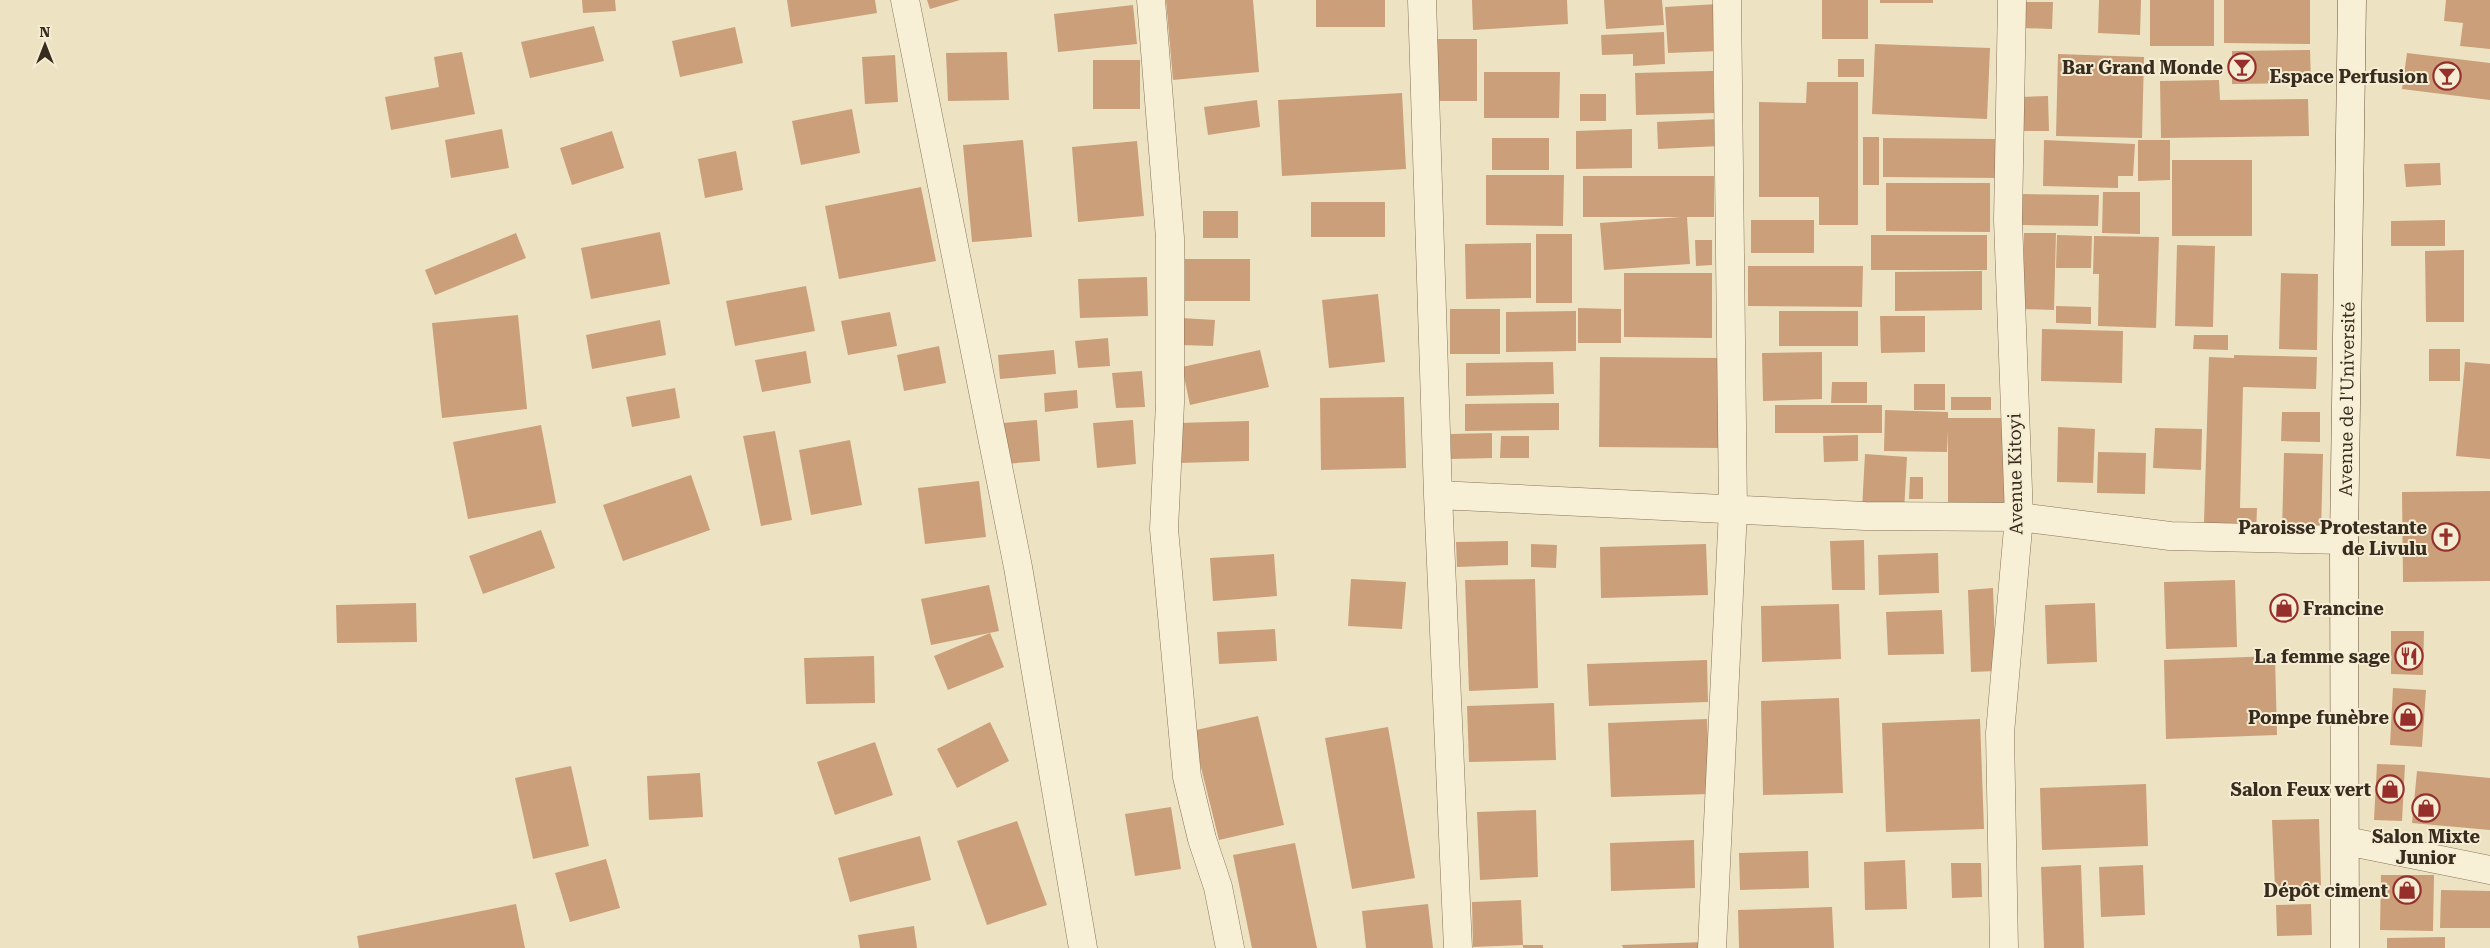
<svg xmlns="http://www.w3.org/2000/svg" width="2490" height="948" viewBox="0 0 2490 948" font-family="'Roboto Serif',serif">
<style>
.building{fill:#cb9f7a}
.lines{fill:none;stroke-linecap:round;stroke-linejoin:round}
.street-casing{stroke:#87745a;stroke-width:29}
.secondary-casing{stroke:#69553d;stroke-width:29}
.street{stroke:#f8f0d6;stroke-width:28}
.secondary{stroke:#f8f0d6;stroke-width:28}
.labels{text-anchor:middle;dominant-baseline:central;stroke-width:4;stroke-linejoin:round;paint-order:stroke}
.poi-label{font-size:18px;font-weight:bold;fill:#382c1e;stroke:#f5edd3;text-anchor:end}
.street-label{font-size:18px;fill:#382c1e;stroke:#f5edd3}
</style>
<rect width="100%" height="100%" fill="#ede3c3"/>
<path class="building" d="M582 0H615L616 11 583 13Z
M787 0H875L877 13 791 27Z
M927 0H960L930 9Z
M1166 0H1253L1259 72 1173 80Z
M1316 0H1385V27H1316Z
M1472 0H1567L1568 24 1473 30Z
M1604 0H1662L1664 25 1606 29Z
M1822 0H1868V39H1822Z
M1880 0H1933V3H1880Z
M2099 0H2141L2140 35 2098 33Z
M2150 0H2214V46H2150Z
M2224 0H2310V44L2224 43Z
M2446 0H2490V49L2460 46 2463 23 2444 21Z
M2022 2H2053L2052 29 2022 28Z
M1718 4 1720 51 1668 53 1665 7Z
M1133 5 1137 44 1058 52 1054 14Z
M594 26 604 61 530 78 521 42Z
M735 27 743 63 680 77 672 41Z
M1664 32 1665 64 1633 66V54L1602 55 1601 35Z
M1437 39H1477V101H1437Z
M1875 44 1990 48 1987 119 1872 114Z
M2310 50 2311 83 2232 84V51Z
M462 52 475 114 391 130 385 97 439 87 434 57Z
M1007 52 1009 100 948 101 946 53Z
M2407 53 2490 63V100L2402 89Z
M2058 54 2144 57 2142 138 2056 136Z
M895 55 898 102 865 104 862 57Z
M1838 59H1864V77H1838Z
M1093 60H1140V109H1093Z
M1713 71 1714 113 1636 115 1635 73Z
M1484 72H1560L1559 118H1484Z
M2219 80 2220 100 2308 99 2309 136 2161 138 2160 81Z
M1807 82H1858V225H1819V197H1759V102L1806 103Z
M1402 93 1406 169 1282 176 1278 100Z
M1580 94H1606V121H1580Z
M2048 96 2049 131H2021L2020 97Z
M1257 100 1260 127 1208 135 1204 107Z
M852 109 860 153 801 165 792 121Z
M1719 119 1720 146 1658 149 1657 122Z
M502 129 509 168 451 178 445 140Z
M1632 129V168L1576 169V131Z
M612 131 624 168 572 185 560 148Z
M1863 137H1879V185H1863Z
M1492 138H1549V170H1492Z
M1883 138 1998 139V178L1883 177Z
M1023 140 1032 237 972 242 963 145Z
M2044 140 2135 144 2133 176H2118V188L2043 186Z
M2138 140H2170V180L2138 181Z
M1137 141 1144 216 1078 222 1072 147Z
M736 151 743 190 705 198 698 159Z
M2172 160H2252V236H2172Z
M2440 163 2441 185 2406 187 2404 164Z
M1486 175H1564L1563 226 1486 225Z
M1583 176H1714V217H1687L1690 264 1604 270 1600 223 1681 217H1583Z
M1886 183H1990V232L1886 231Z
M921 187 936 261 839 279 825 206Z
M2103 192H2140V234L2102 233Z
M2022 194 2099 195 2098 226 2022 225Z
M1311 202H1385V237H1311Z
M1203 211H1238V238H1203Z
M1751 220H1814V253H1751Z
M2445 220V246H2391V221Z
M660 232 670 284 591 299 581 248Z
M516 233 526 258 435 295 425 270Z
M2024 233H2056L2054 310 2022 309Z
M1536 234H1572V303H1536Z
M1871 235H1987V270H1871Z
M2057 235 2092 236 2091 268H2056Z
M2094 236 2159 237 2156 328 2098 326 2099 274H2093Z
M1695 240H1712V265L1696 266Z
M1531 243V298L1466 299 1465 244Z
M2177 245 2215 246 2213 327 2175 326Z
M2464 250V322H2426L2425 251Z
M1185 259H1250V301H1185Z
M1748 266H1863L1862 307 1748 306Z
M1982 271V310L1895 311V272Z
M1624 273H1712V338L1624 337Z
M2281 273 2318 274 2317 350 2279 349Z
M1147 277 1148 316 1080 318 1078 279Z
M806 286 815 331 735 346 726 301Z
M1378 294 1385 362 1329 368 1322 300Z
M2056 306 2091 307V324L2056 323Z
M1578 308 1621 309V343H1578Z
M1450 309H1500V354H1450Z
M1576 311V351L1506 352V312Z
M1779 311H1858V346H1779Z
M890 312 897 346 848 355 841 321Z
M518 315 527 409 442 418 432 323Z
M1880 316H1925V352L1881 353Z
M1181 318 1215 320 1213 346 1180 345Z
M660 320 666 355 592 369 586 335Z
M2042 329 2123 331 2122 383 2041 381Z
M2194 335H2228V350L2193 349Z
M1108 338 1110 366 1078 368 1075 341Z
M939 346 946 383 904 391 897 355Z
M2429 349H2460V381H2429Z
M1054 350 1056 374 1000 379 998 355Z
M1260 350 1269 387 1190 405 1182 367Z
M806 351 811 383 762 392 755 360Z
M1822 352V399L1763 401 1762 353Z
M2234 355 2317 357 2316 389 2243 387 2240 508H2257L2256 534 2204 523 2209 357 2234 358Z
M1600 357 1721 358V448L1599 447Z
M1553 362 1554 394 1466 396V363Z
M2465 362 2490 364V459L2456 456Z
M1142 371 1145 407 1116 408 1112 373Z
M1832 382H1867V403H1831Z
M1914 384H1945V410H1914Z
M675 388 680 418 632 427 626 397Z
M1077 390 1078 408 1045 412 1044 393Z
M1404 397 1406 468 1321 470 1320 398Z
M1951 397H1991V410H1951Z
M1559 403V430L1465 431V404Z
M1775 405H1882V433H1775Z
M1885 410 1948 412V418H2004V505H1948V430L1947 452 1884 451Z
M2282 412H2320V442L2281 441Z
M1037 420 1040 461 1006 464 1002 423Z
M1133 420 1136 464 1097 468 1093 423Z
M1249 421V461L1178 463 1177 423Z
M541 425 556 503 468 519 453 442Z
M2058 427 2095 429 2093 483 2057 482Z
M2155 428 2202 429 2201 470 2153 468Z
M775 431 792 520 761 526 743 436Z
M1492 433V458L1451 459V434Z
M1858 435V461L1824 462 1823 436Z
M1501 436H1529V458H1500Z
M850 440 862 505 811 515 799 450Z
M2098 452 2146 453 2145 494 2097 493Z
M2284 453 2323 454 2321 532 2282 531Z
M1865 454 1907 457 1904 512 1862 509Z
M691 475 710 530 623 561 603 505Z
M1910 477H1923V499H1909Z
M979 481 986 537 925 544 918 488Z
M2490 491V581L2403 582 2402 492Z
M541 530 555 568 483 594 469 556Z
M1864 540 1865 590H1832L1830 541Z
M1508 541V565L1457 567 1456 542Z
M1531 544 1557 545 1556 568 1531 567Z
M1706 544 1708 595 1601 598 1600 547Z
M1938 553 1939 593 1879 595 1878 555Z
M1274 554 1277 596 1213 601 1210 558Z
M1351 579 1406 582 1402 629 1348 626Z
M1535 579 1538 688 1469 691 1465 580Z
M2235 580 2237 647 2166 649 2164 582Z
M989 585 999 631 931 645 921 599Z
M1993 588 1996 671 1971 672 1968 590Z
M416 603 417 642 337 643 336 605Z
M2095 603 2097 662 2047 664 2045 605Z
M1839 604 1841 659 1762 662 1761 606Z
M1942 610 1944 654 1888 655 1886 612Z
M1275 629 1277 661 1219 664 1217 632Z
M2391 631H2424L2423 675 2391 674Z
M990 633 1004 667 948 690 934 656Z
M874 656 875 703 806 704 804 658Z
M2275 656 2277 735 2166 739 2164 660Z
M1707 660 1708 702 1589 706 1587 664Z
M2393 688 2426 690 2422 747 2390 745Z
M1839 698 1843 793 1763 795 1761 701Z
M1554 703 1556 760 1469 762 1467 706Z
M1258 716 1284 825 1219 840 1192 731Z
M1707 719 1710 794 1611 797 1608 723Z
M1980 719 1984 829 1886 832 1882 723Z
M990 722 1009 761 957 788 937 749Z
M1388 727 1415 878 1352 889 1325 738Z
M875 742 893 795 835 815 817 762Z
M2377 764 2405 765 2402 821 2374 820Z
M571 766 589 846 533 859 515 778Z
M2417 771 2490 778V830L2412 823Z
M700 773 703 817 649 820 647 776Z
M2146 784 2148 846 2042 850 2040 788Z
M1171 807 1181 869 1135 876 1125 814Z
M1536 810 1538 877 1480 880 1477 812Z
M2319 819 2321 886 2275 888 2272 820Z
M1017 821 1047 905 987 925 957 841Z
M920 836 931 880 850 902 838 858Z
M1694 840 1695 888 1611 891 1610 843Z
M1295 843 1317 948H1252L1233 855Z
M1808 851 1809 888 1740 890 1739 853Z
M606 859 620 908 570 922 555 873Z
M1905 860 1907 909 1865 910 1864 862Z
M1951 863H1981L1982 897 1952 898Z
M2081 865 2084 948H2044L2041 867Z
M2143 865 2145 915 2101 917 2099 867Z
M2381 875H2434L2433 931 2380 930Z
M2441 890 2490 891V928H2440Z
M1521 900 1523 945 1473 947 1472 902Z
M516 904 525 948H359L357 936Z
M1428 904 1433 948H1366L1362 911Z
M2311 904 2312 935 2277 936 2276 905Z
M1832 907 1834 948H1739L1738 910Z
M914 926 917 948H860L858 935Z
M2445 937V948H2387V938Z
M1705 942V948H1623L1622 945Z
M1523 945H1543V948H1523Z"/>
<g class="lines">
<g class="street-casing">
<path id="street" d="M905 0 1018 567 1083 948
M1151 0 1170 238V403L1164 529 1187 777 1202 839 1218 887 1230 948
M1422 0 1438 495 1458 948
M1438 495 1865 516 2019 517 2170 536 2344 540
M2346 841 2490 870
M1712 948 1733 510 1727 0
M2004 948 2000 733 2019 517 2008 220 2012 0"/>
</g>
<g class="secondary-casing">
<g id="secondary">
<path id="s1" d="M2345 948 2344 540 2352 0"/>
</g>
</g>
<use href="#street" class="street"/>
<use href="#secondary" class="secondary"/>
</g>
<defs>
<g id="bar-ring" transform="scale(1.4375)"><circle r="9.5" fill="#f5edd3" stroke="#962f2b" stroke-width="1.5"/><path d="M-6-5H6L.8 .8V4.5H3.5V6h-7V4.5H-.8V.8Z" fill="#962f2b"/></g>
<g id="church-ring" transform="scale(1.4375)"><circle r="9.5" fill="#f5edd3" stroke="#962f2b" stroke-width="1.5"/><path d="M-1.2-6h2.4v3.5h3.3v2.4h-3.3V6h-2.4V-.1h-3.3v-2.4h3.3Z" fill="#962f2b"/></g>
<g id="shop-ring" transform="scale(1.4375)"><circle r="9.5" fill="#f5edd3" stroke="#962f2b" stroke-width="1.5"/><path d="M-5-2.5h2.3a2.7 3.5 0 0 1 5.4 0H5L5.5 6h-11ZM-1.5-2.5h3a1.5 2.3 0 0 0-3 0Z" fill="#962f2b"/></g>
<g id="restaurant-ring" transform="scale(1.4375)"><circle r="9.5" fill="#f5edd3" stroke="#962f2b" stroke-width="1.5"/><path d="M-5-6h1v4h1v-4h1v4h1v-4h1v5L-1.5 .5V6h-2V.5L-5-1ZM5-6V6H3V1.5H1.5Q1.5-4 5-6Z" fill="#962f2b"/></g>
</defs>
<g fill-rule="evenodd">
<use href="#bar-ring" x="2242" y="67"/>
<use href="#bar-ring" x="2447" y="76"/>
<use href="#church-ring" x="2446" y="537"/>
<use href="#shop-ring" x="2284" y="608"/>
<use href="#restaurant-ring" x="2409" y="656"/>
<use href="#shop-ring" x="2408" y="717"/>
<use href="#shop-ring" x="2390" y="789"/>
<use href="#shop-ring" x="2426" y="808"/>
<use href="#shop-ring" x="2407" y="890"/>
</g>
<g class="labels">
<g class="poi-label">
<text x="2223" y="67">Bar Grand Monde</text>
<text x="2428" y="76">Espace Perfusion</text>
<text x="2427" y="527">Paroisse Protestante<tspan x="2427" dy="21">de Livulu</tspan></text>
<text x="2303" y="608" text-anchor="start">Francine</text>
<text x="2390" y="656">La femme sage</text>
<text x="2389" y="717">Pompe funèbre</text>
<text x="2371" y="789">Salon Feux vert</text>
<text x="2426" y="836" text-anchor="middle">Salon Mixte<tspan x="2426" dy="21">Junior</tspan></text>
<text x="2388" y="890">Dépôt ciment</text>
</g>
<g class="street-label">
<text stroke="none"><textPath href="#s1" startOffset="549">Avenue de l'Université</textPath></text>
<text transform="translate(2015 474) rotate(-91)">Avenue Kitoyi</text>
</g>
</g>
<g transform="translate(45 45)" stroke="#f5edd3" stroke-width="4" paint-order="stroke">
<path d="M0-4L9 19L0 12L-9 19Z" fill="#382c1e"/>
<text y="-8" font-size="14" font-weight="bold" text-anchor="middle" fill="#382c1e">N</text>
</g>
</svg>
